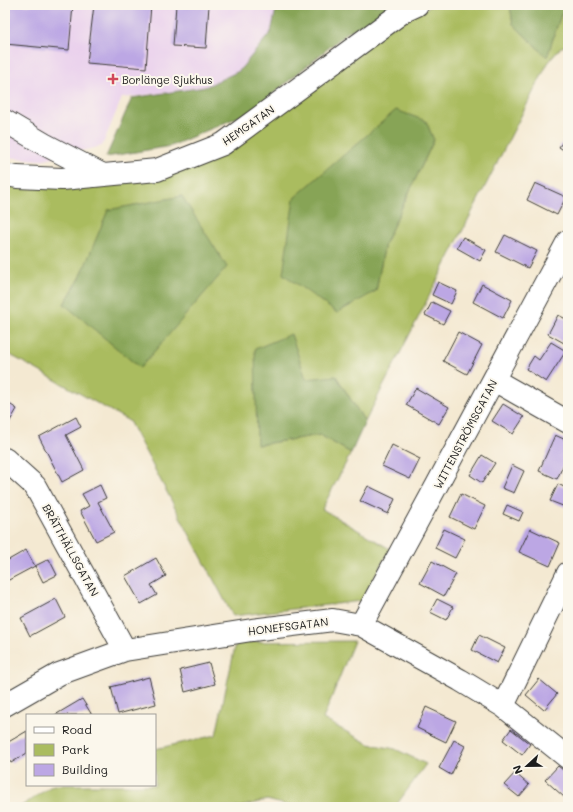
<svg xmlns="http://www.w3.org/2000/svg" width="573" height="812" viewBox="0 0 573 812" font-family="Mali,sans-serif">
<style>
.built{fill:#ead1ed}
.green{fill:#aabc5f;stroke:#636c3e;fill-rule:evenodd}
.forest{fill:#87a456;stroke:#526039}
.building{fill:#bca7e4}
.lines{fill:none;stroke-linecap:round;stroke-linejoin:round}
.minor-casing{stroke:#3c3b37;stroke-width:24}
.minor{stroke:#fff;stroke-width:22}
.poi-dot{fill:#d1495b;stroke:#fbf7ec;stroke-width:1.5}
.labels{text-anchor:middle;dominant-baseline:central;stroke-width:4;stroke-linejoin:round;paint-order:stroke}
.poi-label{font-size:11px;fill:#1c1c1c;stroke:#fbf7ec;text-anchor:start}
.street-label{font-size:11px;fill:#1c1c1c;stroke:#fbf7ec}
</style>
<rect width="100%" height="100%" fill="#fbf7ec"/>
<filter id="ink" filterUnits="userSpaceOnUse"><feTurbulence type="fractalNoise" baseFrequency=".025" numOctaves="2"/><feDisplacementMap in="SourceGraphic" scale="8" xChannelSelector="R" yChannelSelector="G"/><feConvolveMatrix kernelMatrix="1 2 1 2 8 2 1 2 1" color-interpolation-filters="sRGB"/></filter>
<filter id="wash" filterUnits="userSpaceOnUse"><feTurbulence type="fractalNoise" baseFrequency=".012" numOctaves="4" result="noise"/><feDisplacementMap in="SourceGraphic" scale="16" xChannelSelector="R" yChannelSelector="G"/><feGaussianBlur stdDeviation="0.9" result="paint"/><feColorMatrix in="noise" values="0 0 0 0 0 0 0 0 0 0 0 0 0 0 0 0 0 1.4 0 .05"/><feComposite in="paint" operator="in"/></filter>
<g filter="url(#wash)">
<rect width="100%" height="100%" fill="#f4e9d2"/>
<path class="built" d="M5 5H277L271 32 239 71 205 87 122 98 102 146 40 160 5 157Z"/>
<path class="green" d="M433 5H510L513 24 547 57 561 14H568V46L561 47 548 63 365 422 336 376 257 445 320 435 351 453 322 509 390 549 361 601 233 616 129 421 5 352V181L159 174 404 18ZM396 110 434 140 385 243 376 291ZM227 267 64 304 80 278Z
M354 641 323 719 369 744 395 749 426 764 395 807H294L267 800 240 807H20L53 785H155V749L216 735 236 642Z"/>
<path class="forest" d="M277 5H401L348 32 252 111 171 146 106 157 132 98 205 87 239 71 271 32Z
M510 5H568V14H561L547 57 513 24Z
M396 110 426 121 434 140 385 243 376 291 337 313 283 274 294 198Z
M182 196 227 267 140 368 64 304 80 278 108 210Z
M291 334 306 379 336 376 365 422 351 453 320 435 257 445 255 349Z"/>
<g id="blocks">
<path class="building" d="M5 5H73L69 50 5 44Z
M94 5H151L146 68 87 63Z
M176 5H209L206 48 173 46Z
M568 134V153L559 147Z
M535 183 566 197 557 215 527 200Z
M505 235 537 251 528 268 496 252Z
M463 237 486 250 480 261 457 248Z
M438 282 457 291 451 304 432 295Z
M482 284 512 300 503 318 473 302Z
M432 302 450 311 443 324 425 315Z
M558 315 568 320V335L564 343 548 334Z
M458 332 482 345 467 374 443 361Z
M551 342 566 351 546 382 526 369 534 356 539 360Z
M416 388 449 407 439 424 406 405Z
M5 401 17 409 7 426 5 425Z
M503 404 524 417 513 434 492 421Z
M76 417 81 427 66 435 84 470 62 482 39 437Z
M555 435 568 441V458L567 457 557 479 539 471Z
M392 445 420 459 410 479 382 466Z
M482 455 495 463 482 483 470 475Z
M512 465 524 471 514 493 502 488Z
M558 484 568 489V508L550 501Z
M100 485 106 498 98 502 114 532 96 541 80 511 89 506 82 494Z
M368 486 395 499 388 514 360 501Z
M461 494 485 506 474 529 450 517Z
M507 505 523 512 519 521 503 514Z
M444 529 465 539 455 558 435 548Z
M530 529 560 543 550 566 519 552Z
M26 550 35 566 5 582V562Z
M156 558 166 576 151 585 157 595 141 604 125 576Z
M49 559 57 575 43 582 35 566Z
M432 561 456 574 444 596 420 583Z
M56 599 65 617 30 636 21 618Z
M437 599 453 607 446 620 430 612Z
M479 635 505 648 497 663 472 650Z
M209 663 215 684 185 692 180 670Z
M149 677 156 704 118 714 111 687Z
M539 679 557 694 544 710 526 695Z
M82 699 92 715H55Z
M426 707 456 721 446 742 417 728Z
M511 729 530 744 522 755 503 740Z
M27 731V753L11 763 5 753V744Z
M454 740 465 746 451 775 439 768Z
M558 766 568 774V792L564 797 545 780Z
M515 773 529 785 519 797 504 785Z"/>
</g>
</g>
<g filter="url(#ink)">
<use href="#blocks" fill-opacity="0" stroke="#3c3b37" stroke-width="1"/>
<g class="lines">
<g class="minor-casing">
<path id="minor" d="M5 121 44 144 103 175
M5 175 17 177 62 179 157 170 223 144 404 11 417 5
M494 380 568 422
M5 459 35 486 125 650
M361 625 431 496 568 241
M5 705 59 674 125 650 252 630 333 620 361 625 460 680 503 706 568 758
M503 706 568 573"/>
</g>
<use href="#minor" class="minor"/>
</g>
</g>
<path class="poi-dot" d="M111 73h4v4h4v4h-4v4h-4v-4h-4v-4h4z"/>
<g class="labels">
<g class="poi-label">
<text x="122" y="79">Borlänge Sjukhus</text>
</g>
<g class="street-label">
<text transform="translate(248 125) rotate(-35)">HEMGATAN</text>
<text transform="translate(465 434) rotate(-62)">WITTENSTRÖMSGATAN</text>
<text transform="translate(71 550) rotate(61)">BRÄTTHÄLLSGATAN</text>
<text transform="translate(288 626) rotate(-7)">HONEFSGATAN</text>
</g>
</g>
<rect width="573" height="812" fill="none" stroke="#fbf7ec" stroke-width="20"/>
<rect x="26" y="714" width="130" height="72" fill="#fbf7ec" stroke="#a29f99"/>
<rect x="34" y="727" width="20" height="6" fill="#ffffff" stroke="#a29f99"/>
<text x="62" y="734" font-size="12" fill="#1c1c1c">Road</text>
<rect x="34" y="744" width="20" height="12" fill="#aabc5f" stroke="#a29f99"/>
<text x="62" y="754" font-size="12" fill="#1c1c1c">Park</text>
<rect x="34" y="764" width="20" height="12" fill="#bca7e4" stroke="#a29f99"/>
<text x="62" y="774" font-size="12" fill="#1c1c1c">Building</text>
<g transform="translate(527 766) rotate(248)" stroke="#fbf7ec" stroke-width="3" paint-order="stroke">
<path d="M0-3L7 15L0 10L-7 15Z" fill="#1c1c1c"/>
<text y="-6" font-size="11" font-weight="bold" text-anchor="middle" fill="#1c1c1c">N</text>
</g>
</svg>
